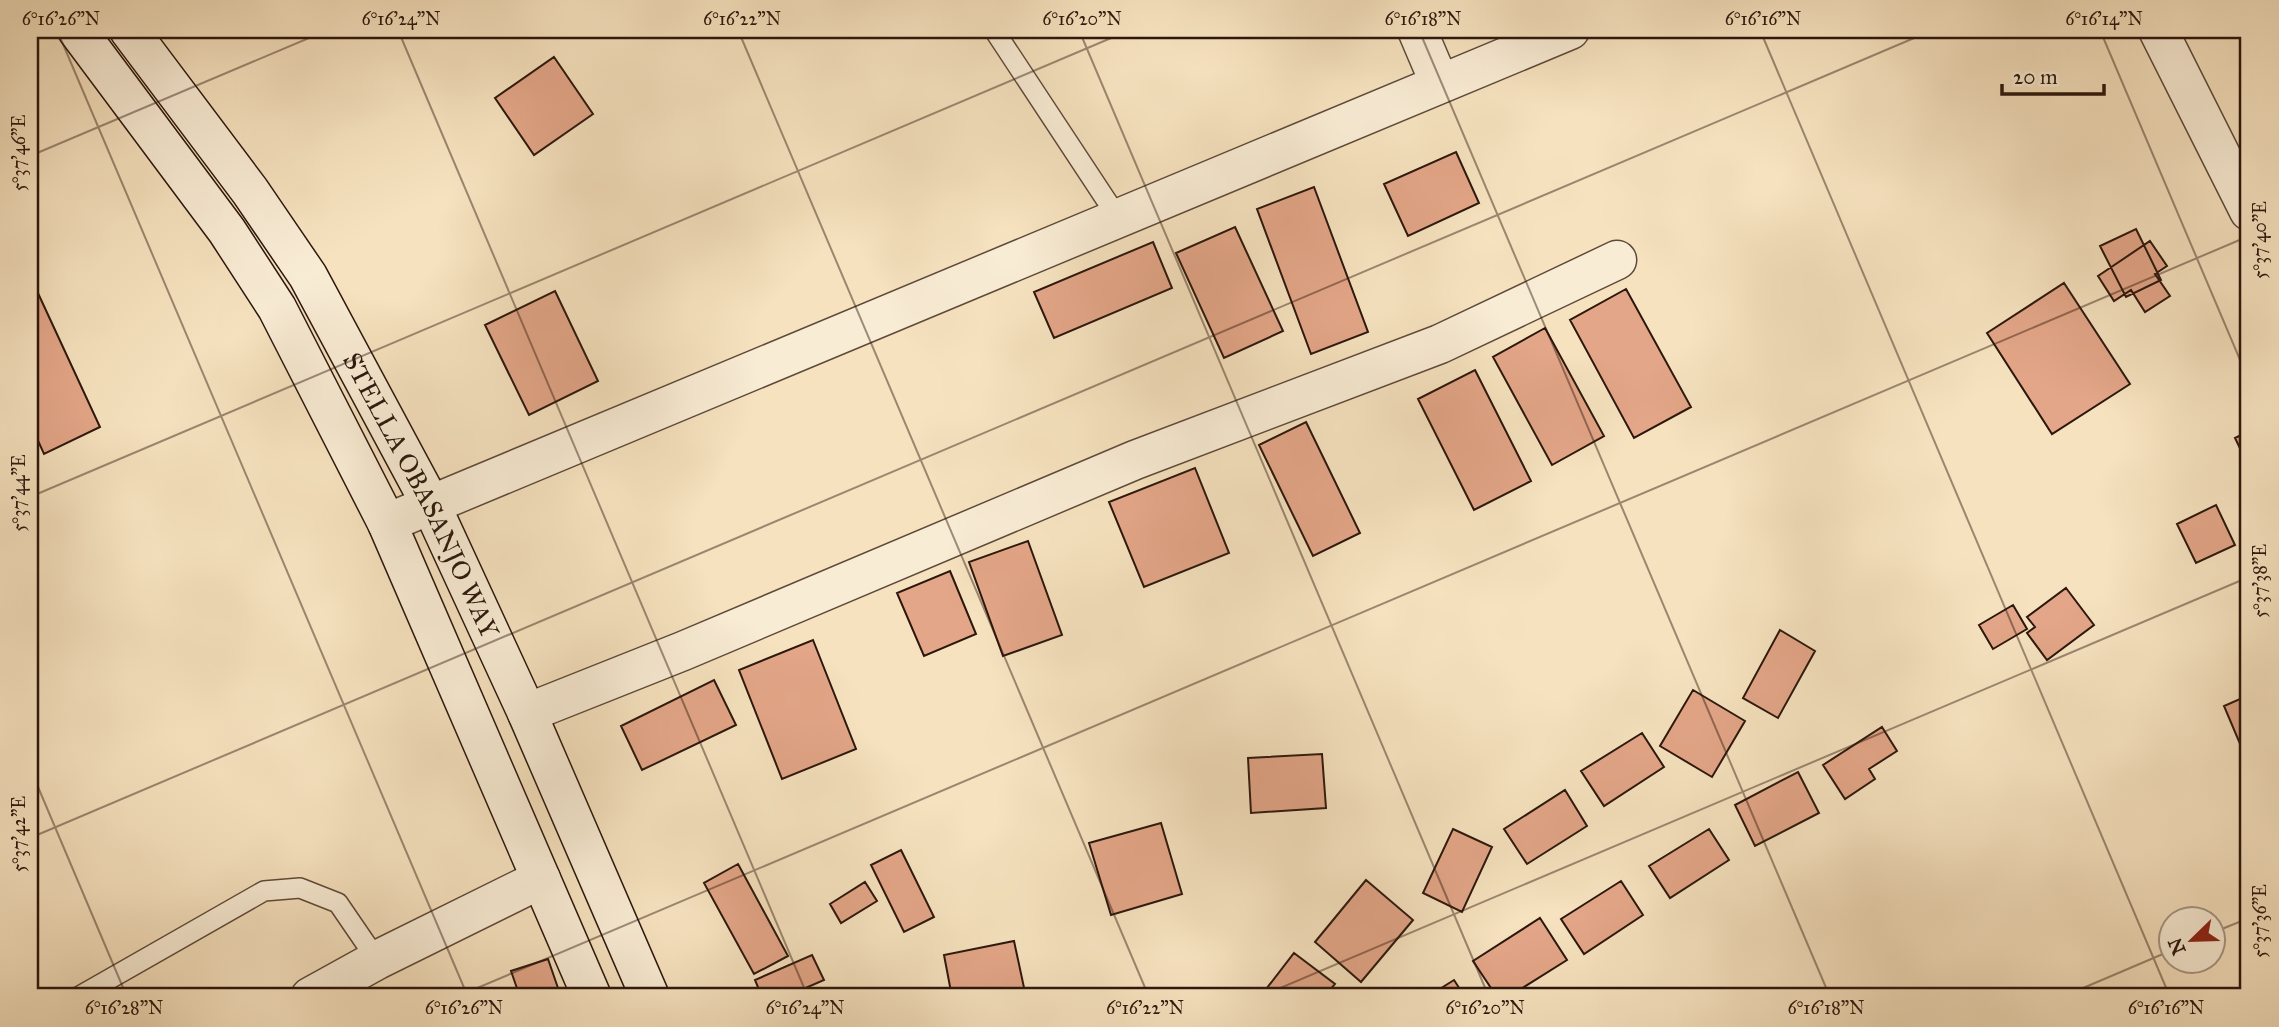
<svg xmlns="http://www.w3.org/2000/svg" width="2279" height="1027" viewBox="0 0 2279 1027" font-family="'IM FELL Great Primer',serif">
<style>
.building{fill:#e3a688;stroke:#2c170d;stroke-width:2}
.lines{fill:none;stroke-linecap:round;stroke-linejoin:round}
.lane-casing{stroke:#5e4a3a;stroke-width:22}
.street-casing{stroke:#5e4a3a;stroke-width:41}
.secondary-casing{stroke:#2c170d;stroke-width:41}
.lane{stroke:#f9ecd5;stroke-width:19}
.street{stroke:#f9ecd5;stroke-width:38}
.secondary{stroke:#f9ecd5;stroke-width:38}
.ticks{fill:none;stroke:#2c170d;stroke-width:2;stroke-opacity:0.45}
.labels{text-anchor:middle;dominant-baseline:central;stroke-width:5;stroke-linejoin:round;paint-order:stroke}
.street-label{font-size:26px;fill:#2c170d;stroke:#f9ecd5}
.neatline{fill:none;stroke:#2c170d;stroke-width:2.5}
.ticks-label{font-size:18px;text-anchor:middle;fill:#2c170d}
</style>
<rect width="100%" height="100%" fill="#f6e2bf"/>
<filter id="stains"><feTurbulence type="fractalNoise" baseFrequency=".00286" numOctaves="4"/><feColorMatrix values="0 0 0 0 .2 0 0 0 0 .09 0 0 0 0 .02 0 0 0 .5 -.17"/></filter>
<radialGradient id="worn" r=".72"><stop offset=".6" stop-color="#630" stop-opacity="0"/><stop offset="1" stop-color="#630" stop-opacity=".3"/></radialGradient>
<path class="building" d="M554 57 593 114 534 155 495 98Z
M1456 152 1479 203 1408 236 1384 184Z
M1314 187 1368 332 1311 354 1257 209Z
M1235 227 1283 331 1224 358 1176 253Z
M2136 229 2161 280 2126 297 2100 246Z
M2150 241 2167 266 2155 274 2170 296 2145 312 2131 290 2114 301 2098 276Z
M1153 242 1172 288 1054 338 1034 292Z
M2064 283 2130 384 2052 434 1987 333Z
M1626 289 1691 407 1634 438 1570 320Z
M37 291 100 427 44 454 30 423V295Z
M555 291 598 381 529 415 485 325Z
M1545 328 1604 436 1552 465 1493 357Z
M1475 370 1531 481 1474 510 1418 399Z
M1306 422 1360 533 1313 556 1259 445Z
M2249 431V467L2235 438Z
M1195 468 1229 553 1144 587 1109 502Z
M2216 505 2235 545 2196 563 2177 524Z
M1028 541 1062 635 1003 656 969 562Z
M950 571 976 634 924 656 897 593Z
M2066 588 2094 625 2047 660 2027 633 2035 627 2027 617Z
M2013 605 2027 629 1993 649 1979 625Z
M1780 630 1815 651 1778 718 1743 698Z
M813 640 856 749 782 779 739 670Z
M714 680 736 725 642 770 621 726Z
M1693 690 1745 721 1712 777 1660 746Z
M2249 695V765L2224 706Z
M1882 727 1897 751 1869 769 1875 779 1845 799 1823 765Z
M1642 733 1664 767 1604 806 1581 771Z
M1322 754 1326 808 1251 813 1248 758Z
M1798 772 1819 813 1755 846 1735 805Z
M1565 790 1587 826 1527 864 1504 829Z
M1161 823 1182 894 1111 915 1089 843Z
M1453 829 1492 847 1462 912 1423 893Z
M1709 829 1729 860 1670 898 1649 866Z
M901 850 934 917 904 932 871 865Z
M738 864 788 956 754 974 704 883Z
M1366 880 1413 920 1361 982 1315 942Z
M1621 881 1643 915 1584 954 1561 919Z
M865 882 877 901 841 923 830 904Z
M1540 918 1567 960 1508 997H1497L1473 961Z
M1014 941 1026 997H952L944 955Z
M1294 953 1335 984 1324 997H1260Z
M812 955 824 980 785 997H762L755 980Z
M548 959 558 988 530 997H520L511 971Z
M1454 980 1465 997H1427Z"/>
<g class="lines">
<g class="lane-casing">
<path id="lane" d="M994 30 1118 218
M78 997 264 891 300 888 338 903 377 960"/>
</g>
<g class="street-casing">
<path id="street" d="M1417 30 1440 84
M2158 30 2249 211
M387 523 1570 30
M527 713 683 651 1135 460 1440 344 1617 260
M310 997 377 960 541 879"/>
</g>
<g class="secondary-casing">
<g id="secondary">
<path d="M77 30 227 231 277 308 387 523 592 997"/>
<path id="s1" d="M129 30 250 191 308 276 431 505 527 713 650 997"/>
</g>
</g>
<use href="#lane" class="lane"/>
<use href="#street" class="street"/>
<use href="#secondary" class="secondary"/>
</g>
<path class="ticks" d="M57 30 468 997M398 30 808 997M738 30 1149 997M1079 30 1489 997M1419 30 1830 997M1760 30 2170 997M2100 30 2249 381M30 156 328 30M30 497 1130 30M30 768 127 997M30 838 1933 30M2212 933 2249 918M456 997 2249 236M1259 997 2249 577M2062 997 2170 951"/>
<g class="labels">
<g class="street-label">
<text stroke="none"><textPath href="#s1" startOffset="551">STELLA OBASANJO WAY</textPath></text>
</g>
</g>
<rect width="2279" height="1027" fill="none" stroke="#f6e2bf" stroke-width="77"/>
<g transform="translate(2192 940) rotate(247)"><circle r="33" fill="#f9ecd5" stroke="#a79785" stroke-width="2"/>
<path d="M0-5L12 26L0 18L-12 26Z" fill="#8f2418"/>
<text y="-10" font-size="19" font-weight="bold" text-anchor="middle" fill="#2c170d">N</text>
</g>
<path d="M2002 84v10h102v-10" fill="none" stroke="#2c170d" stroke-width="3.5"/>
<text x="2013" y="84" font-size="21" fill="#2c170d" stroke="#f9ecd5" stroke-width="5" paint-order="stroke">20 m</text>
<rect x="38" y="38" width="2202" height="950" class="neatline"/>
<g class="ticks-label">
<text x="61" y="25">6°16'26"N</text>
<text x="401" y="25">6°16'24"N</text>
<text x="742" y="25">6°16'22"N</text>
<text x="1082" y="25">6°16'20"N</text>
<text x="1423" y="25">6°16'18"N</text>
<text x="1763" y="25">6°16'16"N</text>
<text x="2104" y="25">6°16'14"N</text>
<text transform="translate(19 153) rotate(-90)" y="6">5°37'46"E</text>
<text transform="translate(2260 240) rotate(-90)" y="6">5°37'40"E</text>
<text transform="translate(19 493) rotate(-90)" y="6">5°37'44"E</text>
<text transform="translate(2260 581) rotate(-90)" y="6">5°37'38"E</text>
<text transform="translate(19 834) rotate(-90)" y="6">5°37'42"E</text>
<text transform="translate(2260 921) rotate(-90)" y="6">5°37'36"E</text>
<text x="124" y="1014">6°16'28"N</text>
<text x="464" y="1014">6°16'26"N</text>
<text x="805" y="1014">6°16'24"N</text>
<text x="1145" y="1014">6°16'22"N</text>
<text x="1485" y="1014">6°16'20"N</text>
<text x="1826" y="1014">6°16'18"N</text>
<text x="2166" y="1014">6°16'16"N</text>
</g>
<rect width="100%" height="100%" filter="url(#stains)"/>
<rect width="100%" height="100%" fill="url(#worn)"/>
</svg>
